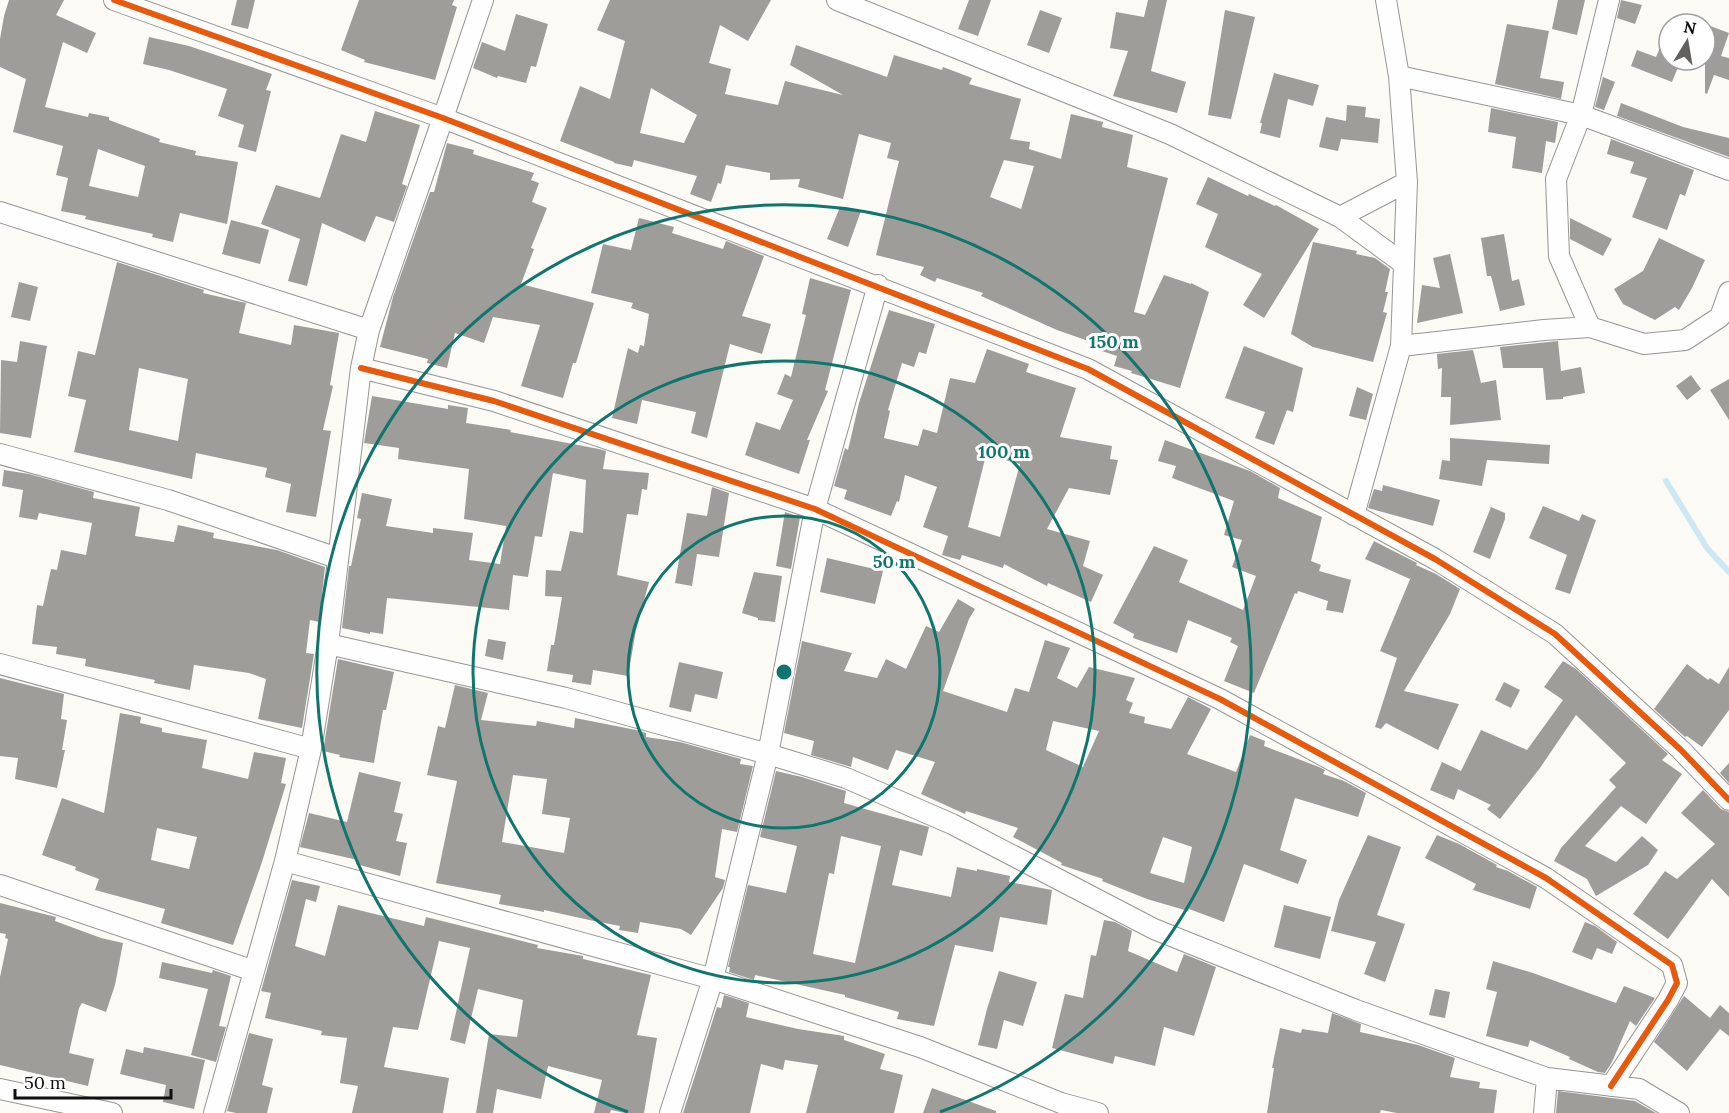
<svg xmlns="http://www.w3.org/2000/svg" width="1729" height="1113" viewBox="0 0 1729 1113" font-family="Lora,serif">
<style>
.lines{fill:none;stroke-linecap:round;stroke-linejoin:round}
.stream{stroke:#cee8f3;stroke-width:6}
.building{fill:#9f9d9a;fill-rule:evenodd}
.minor-casing{stroke:#959593;stroke-width:22}
.minor{stroke:#fefefe;stroke-width:20}
.cycleway-casing{stroke:#fff;stroke-width:10}
.cycleway{stroke:#e8590c;stroke-width:6}
.ring{fill:none;stroke:#0f766e;stroke-width:3}
.centre{fill:#0f766e;stroke:#fff;stroke-width:3}
.ring-label{font-size:18px;text-anchor:middle;font-weight:bold;fill:#0f766e;stroke:#fff;stroke-width:6;stroke-linejoin:round;paint-order:stroke}
</style>
<rect width="100%" height="100%" fill="#fbfaf5"/>
<g class="lines">
<path class="stream" d="M1666 481 1707 548 1729 572"/>
</g>
<path class="building" d="M9 0H64L56 15 96 33 87 53 63 42 45 107 88 117 89 113 109 117V120L160 139 159 142 196 151 195 155 238 162 227 224 180 213 173 242 152 237 153 234 85 219 86 216 61 211 68 178 56 175 63 146 13 132 26 79 0 67V39L4 16ZM98 149 145 166 138 197 89 186Z
M237 0H255L248 29 231 25Z
M359 0H454L452 5 457 7 435 80 364 62 365 60 341 50Z
M610 0H771L748 41 720 25 709 63 731 69 725 94 778 105 785 81 843 95 790 65 796 45 887 77 894 55 942 70 943 67 972 78 969 84 1021 99 1010 139 1030 142 1029 149 1061 159 1071 114 1103 122 1102 127 1133 135 1127 167 1168 178 1134 312 1145 315 1164 275 1191 284V283L1209 292 1180 388 1131 373 1132 371 1114 366 1117 356 1093 348 1094 343 1057 330 981 296 983 293 937 278 935 282 920 275 924 267 876 255 899 161 887 158 891 143 859 134 843 199 798 187 800 179 770 180V173L726 165 721 184 718 183 711 202 690 194 697 176 634 160 632 167 614 163V162L560 141 580 86 610 99 625 41 597 30ZM651 88 697 115 684 143 640 133ZM1004 160 1034 166 1021 209 990 197Z
M969 0H991L978 36 958 29Z
M1148 0H1167L1151 71 1186 82 1177 113 1113 96 1128 51 1110 48 1116 12 1144 17Z
M1558 0H1585L1577 35 1552 29Z
M1621 0 1642 5 1635 24 1617 18Z
M1040 10 1062 18 1049 53 1027 45Z
M1225 10 1255 17 1231 119 1208 115Z
M516 14 548 24 536 67 531 66 526 83 498 76 497 78 473 68 482 42 505 51Z
M1507 24 1549 31 1540 78 1564 82 1561 99 1495 84Z
M1705 24 1729 33 1721 56 1729 58V80L1714 75 1707 94 1705 93Z
M1669 26V60H1681L1672 82 1631 66 1637 50 1656 57Z
M149 37 189 46 272 74 266 90 271 91 256 152 238 147 244 125 218 116 227 89 169 70 143 64Z
M1274 73 1319 85 1313 106 1288 99 1280 138 1260 133 1262 123H1260Z
M1603 77 1615 82 1604 110 1595 107Z
M1621 103 1683 127 1729 138V157L1617 116Z
M1347 105 1366 107 1365 117 1380 119 1378 143 1341 139 1338 151 1319 147 1326 117 1346 121Z
M1491 108 1558 122 1555 143 1546 141 1542 173 1512 168 1516 137 1488 132Z
M375 111 420 125 402 184 407 186 394 222 376 216 365 242 322 223 307 286 288 281 300 239 261 224 276 185 320 198 341 134 366 142Z
M1611 139 1694 170 1685 196 1680 194 1667 230 1632 217 1647 178 1630 173 1634 162 1607 154Z
M447 143 474 150 473 154 534 173 531 180 539 183 532 202 547 208 531 248 534 249 521 284 594 303 576 363H573L563 398 521 386 540 325 493 317 484 343 455 333 447 368 427 363 428 359 380 347 393 297 430 192H434Z
M1208 177 1248 196 1249 194 1275 206 1276 205 1319 229 1264 318 1243 305 1262 274 1205 247 1218 214 1196 204Z
M840 207 861 211 848 247 827 239Z
M639 218 674 227 672 233 723 249 726 241 764 256 742 316 771 324 762 354 730 344 707 438 691 433 696 412 642 400 637 424 612 418 628 348 638 353 640 345 644 346 649 314 631 308 633 303 591 293 603 244 631 250Z
M1570 218 1612 239 1603 256 1570 239Z
M231 220 269 230 260 264 222 254Z
M1504 234 1512 281 1519 279 1525 305 1500 311 1491 276H1487L1481 238Z
M1659 238 1705 260 1692 288 1679 310 1675 307 1655 320 1623 304 1614 289 1643 271Z
M1313 242 1357 251 1356 254 1375 258 1390 269 1385 292H1388L1383 312 1387 313 1373 362 1313 347 1291 334Z
M1450 254 1463 313 1417 323 1422 285 1440 288 1433 258Z
M117 262 204 290 203 293 246 303 239 333 291 345 294 325 339 333 330 385 333 386 323 430 331 431 316 517 286 512 291 484 265 477 267 468 196 453 192 479 74 452 86 400 68 396 78 351 95 355ZM139 368 188 379 178 441 129 430Z
M810 278 851 290 825 390 828 391 807 440H810L799 474 745 455 756 422 780 430 793 400 777 394 785 374 791 377 806 315 802 314Z
M19 282 38 287 30 321 11 317Z
M889 310 935 324 926 354 919 352 914 367 902 363 888 410 890 411 884 438 918 446 923 429 937 433 950 378 975 383 987 349 1029 364 1026 372 1076 388 1060 437 1112 446 1110 459 1118 460 1110 495 1069 488 1047 529 1090 541 1083 566 1103 575 1091 602 1048 583 1047 586 1004 564 1003 568 962 555 960 560 942 555 948 536 923 527 937 487 905 475 899 502 897 501 891 516 844 499 847 490 834 486 845 448 848 450 859 403ZM986 455 1020 464 1000 537 968 527Z
M20 341 47 346 31 438 0 433 1 360 17 362Z
M1558 341 1561 371 1581 367 1585 393 1563 397V399L1546 400 1543 368H1503L1500 347Z
M1244 346 1303 368 1293 412 1287 410 1274 445 1255 438 1265 412 1225 398Z
M1473 350 1481 383 1496 380 1501 420 1450 425 1451 397H1441L1442 368 1438 369 1437 354Z
M1691 375 1701 389 1687 400 1676 386Z
M1729 379V420L1710 390Z
M1357 387 1373 394 1366 420 1349 416Z
M372 396 448 409V405L468 408 466 423 511 430 510 432 599 449 606 451 603 469 649 473 647 490 642 489 638 515 627 514 617 575 649 582 636 630 628 676 593 670 591 685 572 682 573 675 547 671 551 645H554L562 597 545 596 546 570 561 571 570 531 583 533 586 480 553 473 542 537 535 536 528 577 513 575 509 610 387 598 383 634 370 632V634L342 628 349 566H351L361 519 357 518 362 493 392 499 386 526 433 533V528L473 533 469 560 500 564 506 526 464 519 469 469 398 459 399 448 364 443Z
M1450 438 1550 445 1549 464 1487 460 1482 486 1439 479 1442 460 1450 461Z
M1165 440 1250 471 1280 488 1278 498 1322 517 1311 561 1321 565 1319 571 1351 580 1343 613 1326 610 1328 601 1298 591 1297 594 1295 593 1254 693 1224 681 1238 646 1230 642 1232 638 1188 620 1177 653 1133 638 1134 634 1113 623 1154 546 1188 560 1179 582 1243 610 1256 576 1232 567 1242 540 1224 535 1234 501 1172 478 1176 466 1158 461Z
M4 470 29 474 94 492 93 498 140 507 135 536 174 542 178 525 214 533 213 538 277 550 325 567 319 622 310 620 306 653 314 654 302 728 258 719 266 679 249 673 194 665 190 690 154 683 155 680 85 666 86 659 56 654 57 647 32 644 37 605 43 606 51 569 57 570 61 550 86 555 92 523 39 513 37 520 19 517 23 490 2 486Z
M1383 485 1440 500 1433 526 1368 508 1374 489 1382 491Z
M712 487 729 493 719 557 697 554 692 586 675 583 687 513 707 516Z
M1543 506 1579 521 1582 514 1596 520 1570 594 1555 589 1567 555 1529 538Z
M1491 507 1505 513V519L1490 559 1473 552Z
M785 512 800 517 791 569 776 566Z
M1374 541 1417 563 1410 579 1365 559Z
M827 558 883 571 875 604 820 592Z
M1416 565 1436 574 1460 589 1450 614 1404 691 1459 704 1438 750 1386 723 1381 729 1375 727 1397 658 1380 651Z
M754 572 782 576 775 622 758 620V618L742 613Z
M958 599 975 609 969 619 943 691 1007 712 1015 688 1029 692 1045 640 1070 648 1057 678 1077 688 1089 667 1135 678 1126 700 1133 703 1129 713 1145 717 1144 723 1171 729 1188 697 1211 709 1187 754 1236 772 1250 735 1265 741 1264 746 1319 767 1325 770 1323 774 1344 781 1366 793 1358 817 1295 798 1280 850 1307 860 1298 884 1244 864 1224 922 1189 909 1188 911 1147 899 1102 881 1103 879 1061 865 1062 863 1013 837 1018 828 966 811 965 814 921 794 935 762 896 750 888 770 853 757 851 767 811 755 814 741 784 733 802 641 852 653 844 671 877 678 886 659 906 669 926 626 939 632ZM1053 721 1099 731 1083 767 1046 750ZM1163 837 1192 847 1184 883 1150 873Z
M488 639 506 642 503 660 485 656Z
M338 659 394 672 386 710H383L374 763 339 757 340 755 323 751Z
M1563 661 1576 669 1668 754 1662 760 1682 774 1646 824 1621 806 1585 846 1616 862 1642 836 1658 850 1648 865 1596 896 1587 879 1554 861 1561 848 1616 787 1609 780 1626 763 1576 715 1540 768 1500 819 1487 809 1491 805 1458 789 1454 800 1430 790 1442 762 1461 771 1481 730 1527 750 1563 700 1544 687Z
M679 662 723 672 717 699 695 694 691 712 669 707Z
M1687 664 1708 680 1710 678 1719 684 1729 667V710L1702 747 1687 736 1685 737 1654 709Z
M0 678 64 694 61 719 67 720 62 750H65L57 788 15 779 18 758 0 756Z
M1504 682 1520 690 1511 708 1495 700Z
M455 685 488 693 481 720 536 726 537 721 574 728 575 718 636 730 646 733V737L680 742 741 759 740 764 753 766 737 832 722 829 715 877 725 880 723 888 691 935 681 929 640 922 638 933 619 930 620 926 594 921 544 910V912L499 904 501 895 436 883 457 781 427 775 438 726 445 728ZM513 775 547 779 542 814 570 818 564 853 502 842Z
M120 713 141 717 140 723 162 728V732L207 740 202 768 248 779 254 752 286 758 281 783 286 784 262 862 233 945 161 923 165 909 95 890 99 879 75 870 76 867 42 855 62 798 104 813ZM157 828 197 837 189 869 151 860Z
M1729 763V783L1720 773Z
M776 771 802 777 846 791 844 803 929 827 922 856 900 850 892 885 951 897 957 867 977 871V869L1010 876 1009 882 1052 890 1047 925 1000 917 993 952 955 945 934 1026 897 1019 899 1012 845 997V995L755 975 754 980 729 972 730 967H728L748 885 786 893 797 846 760 837ZM841 836 881 846 855 963 813 954 829 873 834 874Z
M359 772 401 782 394 812 403 814 396 841 407 843 400 876 356 864 358 860 300 847 309 813 347 822Z
M1703 790 1721 809 1729 812V897L1712 879 1668 939 1633 914 1665 871 1677 879 1715 844 1681 813Z
M1368 835 1401 847 1377 915 1405 924 1385 982 1364 974 1376 942 1331 931 1339 900Z
M1437 835 1459 844 1497 865 1496 867 1508 871 1537 887 1530 909 1473 890 1476 884 1425 858Z
M292 880 320 886 316 902 306 899 295 946 325 956 338 905 424 926 426 917 538 945 537 948 583 956V959L651 975 637 1035 657 1038 644 1113H625L611 1110 610 1113H594L602 1080 548 1066 541 1099 497 1089 493 1113H476L489 1034 517 1037 523 1000 478 989 465 1044 450 1040 470 948 439 941 418 1030 393 1027 384 1067 449 1078 443 1113H352L358 1086 340 1083 347 1038 321 1035 322 1031 265 1018 271 993 261 991Z
M0 903 56 917 55 921 101 938 123 943 115 985 106 1012 82 1003 79 1008 69 1053 94 1059 88 1086 0 1065V977L8 939 5 938 6 934 0 933Z
M1284 905 1331 917 1320 959 1274 947Z
M1104 920 1115 922 1132 931 1128 951 1177 972 1184 954 1216 967 1194 1036 1164 1027 1155 1066 1115 1056 1113 1064 1052 1048 1065 994 1083 998 1091 955 1096 956Z
M1585 922 1595 926 1617 942 1612 954 1597 948 1592 960 1572 952Z
M1493 961 1533 973 1616 1003 1624 986 1655 998 1636 1026 1630 1021 1612 1062 1605 1073 1598 1072 1569 1059 1570 1057 1530 1040 1528 1047 1486 1036 1497 992 1486 989Z
M162 962 212 973 213 970 231 976 219 1026 226 1027 216 1062 191 1055 208 989 159 978Z
M999 971 1037 982 1023 1026 1004 1020 997 1049 978 1045 987 1009Z
M1435 989 1450 992 1445 1018 1429 1015Z
M724 995 749 1003 746 1017 798 1029 844 1036V1040L885 1054 880 1069 903 1075 894 1113H806L818 1065 785 1060 783 1070 761 1064 750 1113H683L717 1007 721 1008Z
M1684 996 1710 1018 1720 1005 1729 1013V1036L1720 1029 1687 1071 1654 1042Z
M1332 1013 1361 1024 1360 1032 1418 1045 1455 1058 1450 1077 1480 1082 1479 1088 1497 1090 1494 1113H1397L1381 1110 1380 1113H1267L1274 1068H1272L1280 1028 1301 1033 1302 1029 1328 1033Z
M249 1033 273 1039 262 1085 273 1088 267 1113H236L227 1111Z
M144 1047 205 1060 194 1109 163 1102 166 1085 120 1074 126 1049 143 1053Z
M932 1088 996 1111V1113H923Z
M1558 1091 1635 1101 1656 1113H1556Z"/>
<g class="lines">
<g class="minor-casing">
<path id="minor" d="M114 0 443 118 1088 369 1435 559 1555 634 1681 750 1729 800
M837 0 1170 134 1340 217 1404 264
M1609 0 1581 115 1729 170
M1399 76 1581 115 1556 179 1559 256 1590 327
M0 212 369 330
M1340 217 1407 182
M1401 346 1544 330 1590 327 1644 344 1685 340 1720 317 1729 292
M361 368 494 401 815 509 1220 699 1546 878 1672 965 1677 983 1668 1000 1611 1086
M0 454 168 500 337 558
M1354 515 1401 346 1407 182 1399 76 1386 0
M328 644 566 698 768 754 846 778 952 824 1154 929 1356 1010 1547 1078 1639 1089 1679 1113
M0 664 311 749
M285 861 713 979 920 1047 1061 1103 1098 1113
M0 885 254 971
M0 1089 112 1113
M214 1113 285 861 311 749 328 644 361 368 369 330 443 118 483 0
M670 1113 713 979 768 754 815 509 878 285
M1544 1113 1547 1078"/>
</g>
<use href="#minor" class="minor"/>
<g class="cycleway-casing">
<path id="cycleway" d="M114 0 443 118 1088 369 1435 559 1555 634 1681 750 1729 800
M361 368 494 401 815 509 1220 699 1546 878 1672 965 1677 983 1668 1000 1611 1086"/>
</g>
<use href="#cycleway" class="cycleway"/>
</g>
<g class="ring">
<circle cx="784" cy="672" r="156"/>
<circle cx="784" cy="672" r="311"/>
<path d="M628 1112A467 467 0 1 1 940 1112"/>
</g>
<circle cx="784" cy="672" r="9" class="centre"/>
<g class="ring-label">
<text x="1114" y="348">150 m</text>
<text x="1004" y="458">100 m</text>
<text x="894" y="568">50 m</text>
</g>
<g transform="translate(1687 42) rotate(11)"><circle r="28" fill="#ffffff" stroke="#9f9f9f" stroke-width="1.5"/>
<path d="M0-4.5L10 22L0 15L-10 22Z" fill="#626160"/>
<text y="-9" font-size="16" font-weight="bold" text-anchor="middle" fill="#0f0f0f">N</text>
</g>
<path d="M15 1089v9h156v-9" fill="none" stroke="#0f0f0f" stroke-width="3"/>
<text x="24" y="1089" font-size="18" fill="#0f0f0f" stroke="#ffffff" stroke-width="4.5" paint-order="stroke">50 m</text>
</svg>
